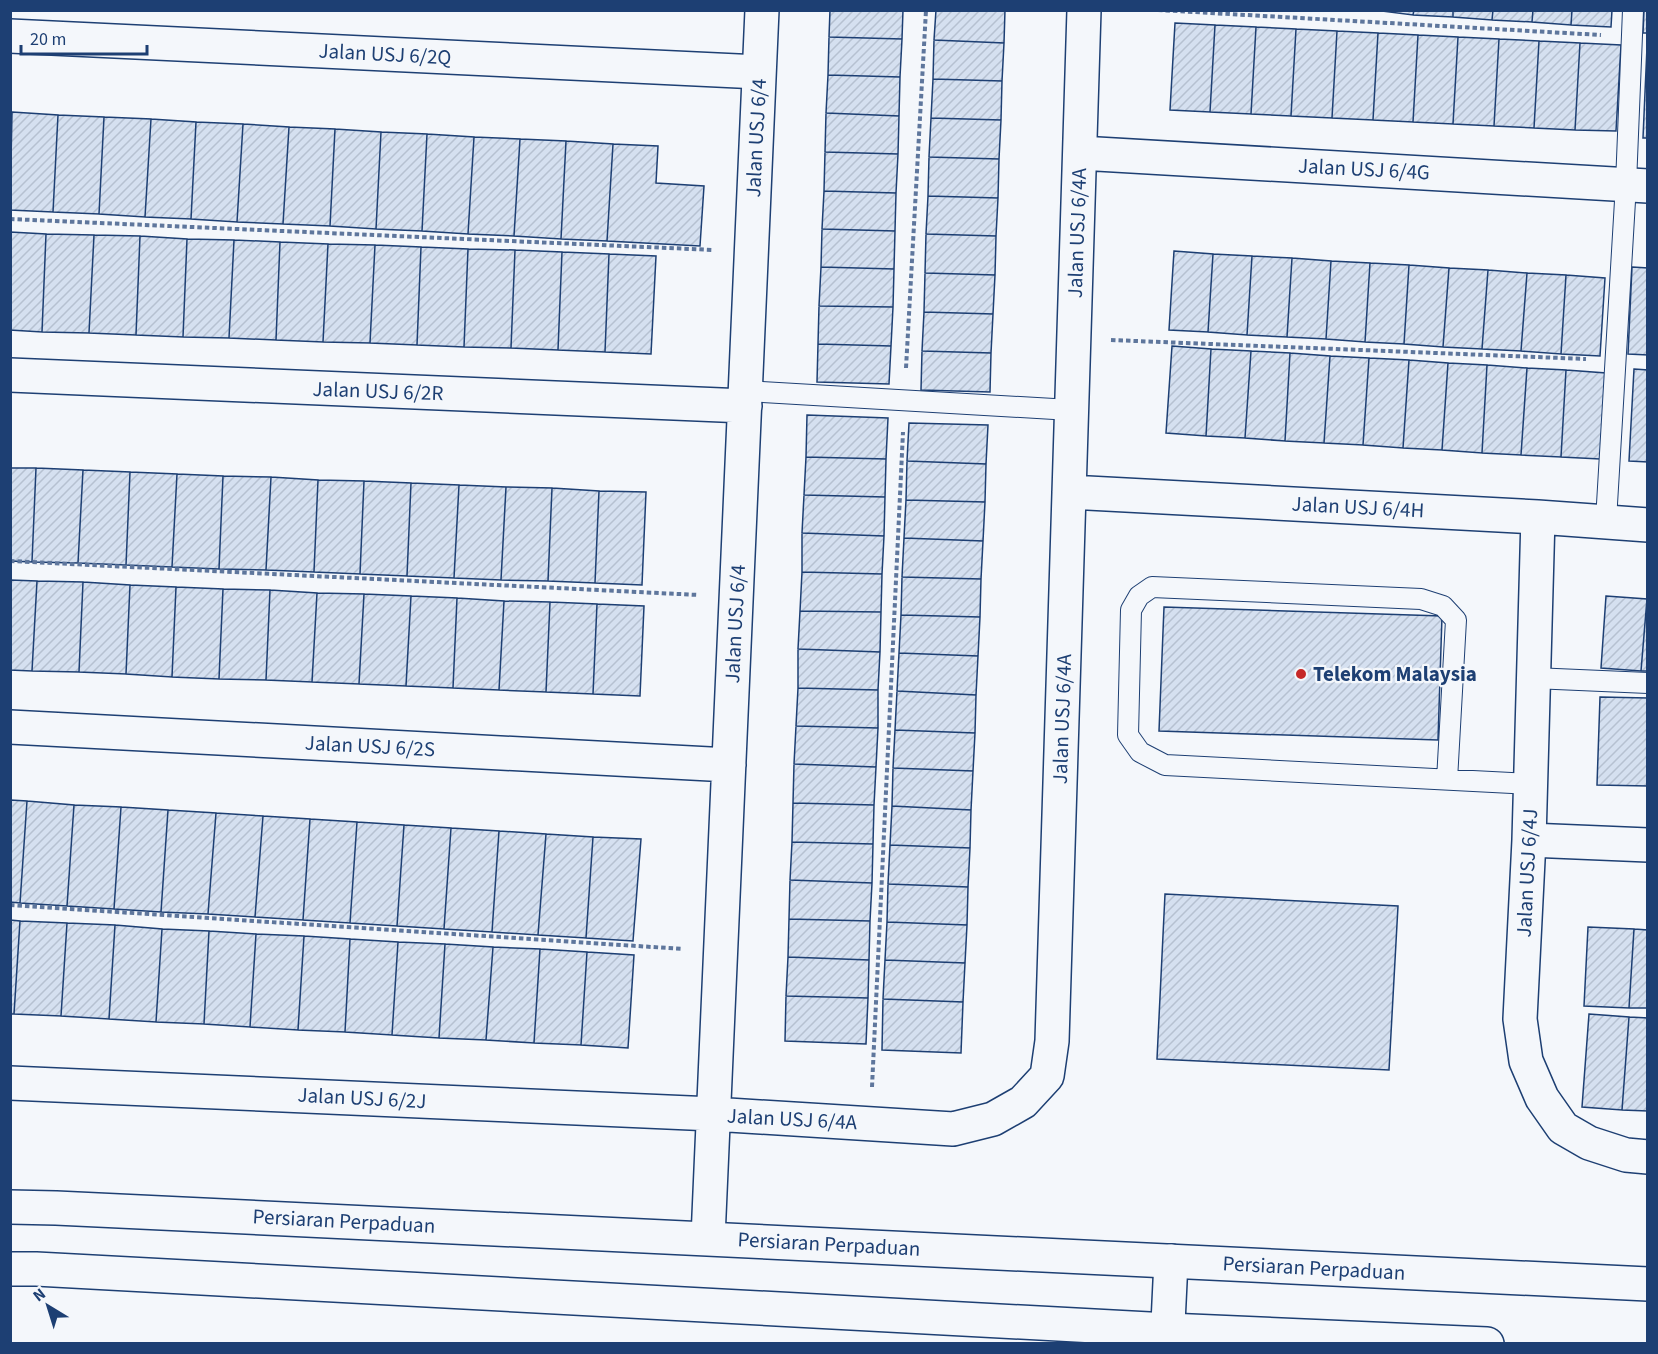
<svg xmlns="http://www.w3.org/2000/svg" width="1658" height="1354" viewBox="0 0 1658 1354" font-family="'Source Sans 3',sans-serif">
<style>
.building{fill:url(#building-hatch);stroke:#1d3f73;stroke-width:1.5}
.lines{fill:none;stroke-linecap:round;stroke-linejoin:round}
.lane-casing{stroke:#1d3f73;stroke-width:22}
.street-casing{stroke:#1d3f73;stroke-width:36}
.secondary-casing{stroke:#1d3f73;stroke-width:36}
.path{stroke:#5e769c;stroke-width:4;stroke-dasharray:4.5 3;stroke-linecap:butt}
.lane{stroke:#f4f7fb;stroke-width:20}
.street{stroke:#f4f7fb;stroke-width:33}
.secondary{stroke:#f4f7fb;stroke-width:33}
.poi-dot{fill:#c62828;stroke:#f4f7fb;stroke-width:2}
.labels{text-anchor:middle;dominant-baseline:central;stroke-width:4.5;stroke-linejoin:round;paint-order:stroke}
.street-label{font-size:21px;fill:#1d3f73;stroke:#f4f7fb}
.poi-label{font-size:21px;font-weight:bold;fill:#1d3f73;stroke:#f4f7fb;text-anchor:start}
</style>
<defs>
<pattern id="building-hatch" width="6" height="6" patternUnits="userSpaceOnUse" patternTransform="scale(1.5)"><rect width="6" height="6" fill="#d5e0f0"/><path d="M-1 1l2-2M0 6l6-6M5 7l2-2" fill="none" stroke="#b6c1d1"/></pattern>
</defs>
<rect width="100%" height="100%" fill="#f4f7fb"/>
<path class="building" d="M830 10H903L902 39 829 37Z
M936 10H1005L1004 43 934 40Z
M1374 10H1414L1413 15Z
M1414 10H1453V17L1413 15Z
M1453 10H1493L1492 20 1453 17Z
M1493 10H1533L1532 22 1492 20Z
M1533 10H1572L1571 25 1532 22Z
M1572 10H1612L1611 27 1571 25Z
M1644 10H1648V33H1643Z
M1175 23 1215 25 1210 112 1170 110Z
M1215 25 1256 27 1251 114 1210 112Z
M1256 27 1296 29 1291 116 1251 114Z
M1296 29 1337 31 1332 118 1291 116Z
M1337 31 1378 33 1373 120 1332 118Z
M1378 33 1418 35 1413 122 1373 120Z
M1418 35 1458 37 1453 124 1413 122Z
M829 37 902 39 900 77 828 75Z
M1458 37 1499 39 1494 126 1453 124Z
M1499 39 1539 41 1534 128 1494 126Z
M934 40 1004 43 1002 81 933 79Z
M1539 41 1580 43 1575 130 1534 128Z
M1580 43 1621 45 1616 131 1575 130Z
M1647 47H1648V138H1643Z
M828 75 900 77 899 116 826 113Z
M933 79 1002 81 1001 120 931 118Z
M12 112 58 115 53 212 10 210Z
M826 113 899 116 898 154 825 152Z
M58 115 104 117 99 214 53 212Z
M104 117 151 119 145 217 99 214Z
M931 118 1001 120 999 159 929 157Z
M151 119 196 122 191 219 145 217Z
M196 122 243 124 237 222 191 219Z
M243 124 289 127 283 224 237 222Z
M289 127 335 129 330 226 283 224Z
M335 129 381 132 376 229 330 226Z
M381 132 427 134 422 231 376 229Z
M427 134 474 137 468 234 422 231Z
M474 137 520 139 514 236 468 234Z
M520 139 566 141 561 239 514 236Z
M566 141 613 144 607 241 561 239Z
M613 144 658 146 656 183 704 186 700 246 607 241Z
M825 152 898 154 896 193 824 191Z
M929 157 999 159 998 198 928 196Z
M824 191 896 193 895 231 822 229Z
M928 196 998 198 996 236 926 234Z
M822 229 895 231 894 269 821 267Z
M10 232 46 234 42 332 10 330Z
M46 234 94 235 89 333 42 332Z
M926 234 996 236 995 275 925 273Z
M94 235 140 236 136 335 89 333Z
M140 236 187 239 183 337 136 335Z
M187 239 234 240 229 338 183 337Z
M234 240 280 242 276 340 229 338Z
M280 242 328 244 323 342 276 340Z
M328 244 375 245 370 343 323 342Z
M375 245 421 247 417 345 370 343Z
M421 247 468 249 464 347 417 345Z
M468 249 515 250 511 348 464 347Z
M515 250 562 252 558 350 511 348Z
M1174 251 1213 254 1208 332 1169 330Z
M562 252 609 254 605 352 558 350Z
M609 254 656 256 651 354 605 352Z
M1213 254 1252 256 1247 335 1208 332Z
M1252 256 1292 258 1287 337 1247 335Z
M1292 258 1331 261 1326 339 1287 337Z
M1331 261 1370 263 1365 342 1326 339Z
M1370 263 1409 265 1404 344 1365 342Z
M1409 265 1449 268 1443 347 1404 344Z
M821 267 894 269 893 307 819 306Z
M1632 267 1648 268V355L1628 354Z
M1449 268 1488 270 1482 349 1443 347Z
M1488 270 1527 273 1521 351 1482 349Z
M925 273 995 275 993 314 924 312Z
M1527 273 1566 275 1561 354 1521 351Z
M1566 275 1605 278 1600 356 1561 354Z
M819 306 893 307 891 346 818 344Z
M924 312 993 314 991 353 922 351Z
M818 344 891 346 889 384 817 382Z
M1172 346 1211 349 1206 436 1166 433Z
M1211 349 1251 351 1245 438 1206 436Z
M922 351 991 353 990 392 921 390Z
M1251 351 1290 353 1285 441 1245 438Z
M1290 353 1330 356 1324 443 1285 441Z
M1330 356 1369 358 1363 445 1324 443Z
M1369 358 1409 360 1403 448 1363 445Z
M1409 360 1448 363 1442 450 1403 448Z
M1448 363 1487 365 1482 453 1442 450Z
M1487 365 1527 368 1521 455 1482 453Z
M1527 368 1566 370 1561 457 1521 455Z
M1634 369 1648 370V462L1629 461Z
M1566 370 1606 373 1600 459 1561 457Z
M807 415 888 418 886 459 806 457Z
M909 423 988 425 986 464 907 461Z
M806 457 886 459 885 497 804 495Z
M907 461 986 464 985 502 906 500Z
M10 468H36L32 562 10 561Z
M36 468 83 470 78 563 32 562Z
M83 470 130 472 126 565 78 563Z
M130 472 177 474 172 567 126 565Z
M177 474 223 476 219 569 172 567Z
M223 476 271 477 266 570 219 569Z
M271 477 318 480 314 572 266 570Z
M318 480 364 481 360 574 314 572Z
M364 481 411 483 407 576 360 574Z
M411 483 459 485 454 578 407 576Z
M459 485 506 487 501 580 454 578Z
M506 487 552 488 548 581 501 580Z
M552 488 599 491 595 583 548 581Z
M599 491 646 492 642 585 595 583Z
M804 495 885 497 884 536 802 533Z
M906 500 985 502 983 541 904 538Z
M802 533 884 536 882 574 802 572Z
M904 538 983 541 981 579 902 577Z
M802 572 882 574 881 612 800 611Z
M902 577 981 579 980 617 901 615Z
M10 580 37 581 32 671 10 670Z
M37 581 83 582 79 672 32 671Z
M83 582 130 585 126 674 79 672Z
M130 585 176 587 172 677 126 674Z
M176 587 223 589 219 679 172 677Z
M223 589 270 590 266 680 219 679Z
M270 590 317 593 312 682 266 680Z
M317 593 364 594 359 684 312 682Z
M364 594 411 596 406 686 359 684Z
M411 596 457 598 453 688 406 686Z
M1606 596 1647 599 1641 671 1601 668Z
M457 598 504 601 499 690 453 688Z
M1647 599H1648V671H1641Z
M504 601 550 602 546 692 499 690Z
M550 602 597 604 593 694 546 692Z
M597 604 644 606 640 696 593 694Z
M1164 607 1442 616 1438 740 1159 731Z
M800 611 881 612 880 652 798 649Z
M901 615 980 617 978 656 899 653Z
M798 649 880 652 878 690 798 688Z
M899 653 978 656 976 695 897 691Z
M798 688 878 690V728L796 726Z
M897 691 976 695 975 733 895 730Z
M1600 697 1648 698V786L1597 785Z
M796 726 878 728 876 767 794 764Z
M895 730 975 733 973 771 893 768Z
M794 764 876 767 874 805 793 803Z
M893 768 973 771 971 810 892 806Z
M10 800 27 801 20 903 10 902Z
M27 801 74 805 67 906 20 903Z
M793 803 874 805 873 844 792 842Z
M74 805 121 807 114 909 67 906Z
M892 806 971 810 970 848 890 845Z
M121 807 168 810 161 912 114 909Z
M168 810 216 813 208 914 161 912Z
M216 813 263 816 255 917 208 914Z
M263 816 310 819 303 920 255 917Z
M310 819 357 822 350 923 303 920Z
M357 822 404 825 397 926 350 923Z
M404 825 451 828 444 929 397 926Z
M451 828 499 831 492 932 444 929Z
M499 831 546 834 538 935 492 932Z
M546 834 593 837 586 938 538 935Z
M593 837 641 839 633 941 586 938Z
M792 842 873 844 872 883 790 880Z
M890 845 970 848 968 887 888 884Z
M790 880 872 883 870 921 789 919Z
M888 884 968 887 967 925 887 922Z
M1165 894 1398 906 1389 1070 1157 1059Z
M789 919 870 921 869 960 788 957Z
M10 920 20 921 14 1014H10Z
M20 921 67 923 61 1016 14 1014Z
M887 922 967 925 965 963 885 960Z
M67 923 115 925 109 1019 61 1016Z
M115 925 162 929 156 1022 109 1019Z
M1588 927 1634 929 1629 1008 1584 1006Z
M162 929 209 931 204 1024 156 1022Z
M1634 929 1648 930V1008H1629Z
M209 931 256 934 250 1027 204 1024Z
M256 934 304 936 298 1030 250 1027Z
M304 936 350 939 345 1032 298 1030Z
M350 939 398 942 392 1035 345 1032Z
M398 942 445 944 439 1038 392 1035Z
M445 944 493 947 486 1040 439 1038Z
M493 947 540 949 534 1043 486 1040Z
M540 949 587 952 581 1045 534 1043Z
M587 952 634 955 628 1048 581 1045Z
M788 957 869 960 868 998 786 996Z
M885 960 965 963 963 1002 883 999Z
M786 996 868 998 866 1044 785 1041Z
M883 999 963 1002 961 1053 882 1050Z
M1589 1014 1629 1017 1622 1110 1582 1107Z
M1629 1017 1648 1018V1111L1622 1110Z"/>
<g class="lines">
<g class="lane-casing">
<path id="lane" d="M745 391 1071 410
M1606 521 1626 184 1633 10
M1533 678 1648 683
M1447 780 1456 620 1443 606 1421 599 1152 587 1139 596 1131 610 1128 735 1140 752 1165 765 1530 784"/>
</g>
<g class="street-casing">
<path id="street" d="M10 36 759 72
M1080 153 1648 186
M10 375 745 406
M1069 492 1538 517 1648 525
M1538 517 1529 840 1520 1019 1526 1061 1542 1098 1563 1128 1589 1143 1626 1155 1648 1157
M10 727 729 765
M1529 840 1648 845
M10 1083 713 1114 953 1129 993 1119 1023 1102 1047 1076 1052 1041 1084 10
M708 1238 762 10
M1167 1344 1171 1261"/>
</g>
<g class="secondary-casing">
<path id="secondary" d="M10 1207 56 1208 1648 1284
M10 1269H36L1168 1330 1487 1344"/>
</g>
<path class="path" d="M1158 10 1601 35
M10 219 714 250
M1111 340 1586 359
M906 368 926 10
M10 561 699 595
M10 905 683 949
M872 1087 903 432"/>
<use href="#lane" class="lane"/>
<use href="#street" class="street"/>
<use href="#secondary" class="secondary"/>
</g>
<circle class="poi-dot" cx="1301" cy="674" r="6"/>
<g class="labels">
<g class="street-label">
<text transform="translate(385 54) rotate(3)">Jalan USJ 6/2Q</text>
<text transform="translate(756 138) rotate(-87)">Jalan USJ 6/4</text>
<text transform="translate(1364 169) rotate(3)">Jalan USJ 6/4G</text>
<text transform="translate(1077 233) rotate(-88)">Jalan USJ 6/4A</text>
<text transform="translate(378 391) rotate(2)">Jalan USJ 6/2R</text>
<text transform="translate(1358 507) rotate(3)">Jalan USJ 6/4H</text>
<text transform="translate(735 624) rotate(-87)">Jalan USJ 6/4</text>
<text transform="translate(1062 719) rotate(-88)">Jalan USJ 6/4A</text>
<text transform="translate(370 746) rotate(3)">Jalan USJ 6/2S</text>
<text transform="translate(1527 873) rotate(-87)">Jalan USJ 6/4J</text>
<text transform="translate(362 1098) rotate(3)">Jalan USJ 6/2J</text>
<text transform="translate(792 1119) rotate(3)">Jalan USJ 6/4A</text>
<text transform="translate(344 1221) rotate(3)">Persiaran Perpaduan</text>
<text transform="translate(829 1244) rotate(3)">Persiaran Perpaduan</text>
<text transform="translate(1314 1268) rotate(3)">Persiaran Perpaduan</text>
</g>
<g class="poi-label">
<text x="1313" y="674">Telekom Malaysia</text>
</g>
</g>
<rect width="1658" height="1354" fill="none" stroke="#1d3f73" stroke-width="24"/>
<g transform="translate(48 1306) rotate(322)" stroke="#f4f7fb" stroke-width="4.5" paint-order="stroke">
<path d="M0-4.5L10 22L0 15L-10 22Z" fill="#1d3f73"/>
<text y="-9" font-size="16" font-weight="bold" text-anchor="middle" fill="#1d3f73">N</text>
</g>
<path d="M21 45v9h126v-9" fill="none" stroke="#1d3f73" stroke-width="3"/>
<text x="30" y="45" font-size="18" fill="#1d3f73" stroke="#f4f7fb" stroke-width="4.5" paint-order="stroke">20 m</text>
</svg>
